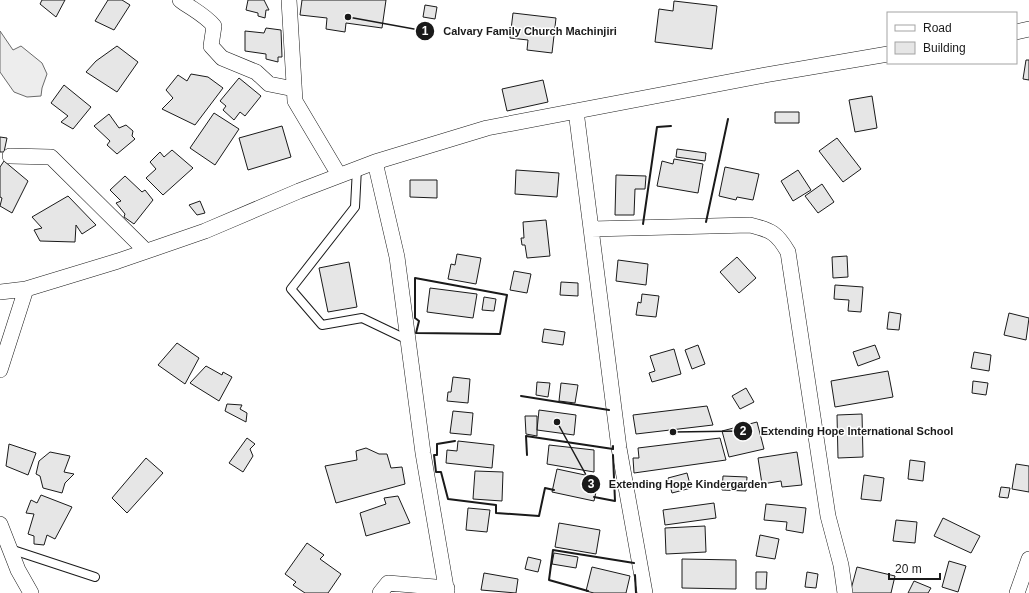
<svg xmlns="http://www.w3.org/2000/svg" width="1029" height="593" viewBox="0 0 1029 593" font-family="Arial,sans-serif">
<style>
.built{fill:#ededed;stroke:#6a6a6a}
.building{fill:#e6e6e6;stroke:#1a1a1a}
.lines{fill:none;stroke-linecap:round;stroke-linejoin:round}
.lane-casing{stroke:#1a1a1a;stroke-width:10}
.street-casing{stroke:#1a1a1a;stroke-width:16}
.lane{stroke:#fff;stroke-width:8}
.street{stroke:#fff;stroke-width:15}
.wall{stroke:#1a1a1a;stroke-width:2}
.leader{fill:none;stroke:#1a1a1a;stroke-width:1.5}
.callout-dot{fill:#1a1a1a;stroke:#fff;stroke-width:1.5}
.mark-label{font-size:12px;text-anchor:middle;font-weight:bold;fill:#fff}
.callout-label{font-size:11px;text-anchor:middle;font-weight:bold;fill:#1a1a1a;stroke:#fff;stroke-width:3;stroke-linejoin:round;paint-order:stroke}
</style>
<rect width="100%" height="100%" fill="#fff"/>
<path class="built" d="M0 31 13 50 21 46 42 63 47 74 42 88 41 96 27 97 14 92 0 72Z"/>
<path class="building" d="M42 0H65L56 17 40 4Z
M108 0H122L130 5 114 30 95 21Z
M248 0H264L269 10H266L265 18 258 16V13L246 10Z
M302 0H386L382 28 346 23 345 32 326 29 327 18 300 15Z
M674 1 717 6 712 49 655 42 659 9 673 11Z
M425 5 437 7 435 19 423 17Z
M513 13 556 18 552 53 527 50 528 40 510 38Z
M266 28 281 30 282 57H278V62L266 59V54L245 51V31L264 33Z
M117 46 138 62 117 92 86 72 96 61Z
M1026 60H1029V80L1023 79Z
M191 74 208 77 223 88 195 125 162 109 173 98 166 90 178 75 187 81Z
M239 78 261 96 245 116 240 112 234 120 223 110 226 106 220 101Z
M543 80 548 102 507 111 502 89Z
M64 85 91 107 73 129 61 122 68 116 51 103Z
M872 96 877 128 855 132 849 100Z
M775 112H799V123H775Z
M214 113 239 129 215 165 190 148Z
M109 114 119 128 126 125 133 131 132 136 135 139 117 154 107 145 110 141 94 126Z
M282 126 291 157 248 170 239 138Z
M0 137 7 138 4 152H0Z
M837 138 861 169 843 182 819 151Z
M677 149 706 153 705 161 676 157Z
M172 150 193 168 163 195 146 178 156 169 150 162 160 152 164 157Z
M674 159 703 164 698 193 657 186 662 161 673 164Z
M4 161 28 181 12 213 0 206 2 198 0 197V167Z
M725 167 759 174 753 200 737 197 736 200 719 196Z
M516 170 559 173 557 197 515 194Z
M798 170 811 190 793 201 781 181Z
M616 175 646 176 645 189H635L634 215H615Z
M125 176 142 192 145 190 153 200 134 224 124 217 125 214 116 203 121 201 110 190Z
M410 180H437V198L410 197Z
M822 184 834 202 818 213 805 196Z
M68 196 96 225 82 234 76 225 75 242 40 241 34 230 42 228 32 217Z
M200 201 205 213 197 215 189 205Z
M546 220 550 256 527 258 525 245H522L521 238H524L523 222Z
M457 254 481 258 476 284 448 279 451 264 455 265Z
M847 256 848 277 833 278 832 257Z
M737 257 756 278 739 293 720 272Z
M618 260 648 264 646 285 616 281Z
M349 262 357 307 328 312 319 268Z
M514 271 531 274 527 293 510 290Z
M561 282 578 283V296L560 295Z
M835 285 863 287 861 312 848 311 849 300 834 299Z
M430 288 477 294 473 318 427 312Z
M642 294 659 296 656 317 636 315 638 302 641 303Z
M484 297 496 299 494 311 482 310Z
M889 312 901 314 899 330 887 329Z
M1009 313 1029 318 1026 340 1004 335Z
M544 329 565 332 563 345 542 342Z
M177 343 199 358 185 384 158 365Z
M698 345 705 364 692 369 685 350Z
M875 345 880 358 858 366 853 352Z
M674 349 681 374 652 382 649 373 655 371 650 356Z
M974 352 991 355 989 371 971 368Z
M206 366 222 375 223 372 232 377 219 401 190 383Z
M888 371 893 397 835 407 831 381Z
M453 377 470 379 468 403 447 401 448 392H451Z
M973 381 988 383 986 395 972 393Z
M537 382 550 383 548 397 536 395Z
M561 383 578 385 575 403 559 401Z
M746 388 754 402 740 409 732 396Z
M227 404 242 405 240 409 247 413 246 422 225 411Z
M707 406 713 425 636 434 633 415Z
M539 410 576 415 574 435 537 430Z
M453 411 473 413 471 435 450 433Z
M862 414 863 457 838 458 837 415Z
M525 416H537V436L526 434Z
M757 422 764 449 729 457 722 431Z
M247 438 255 444 250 449 253 456 243 472 229 463Z
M720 438 726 460 634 473 633 458H639L638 448Z
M458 441 494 445 492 468 446 463 447 450 457 451Z
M9 444 36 453 28 475 6 466Z
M549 445 594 450V472L547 464Z
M366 448 379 454H387L391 468 402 467 405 484 336 503 325 466 357 460 356 451Z
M50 452 70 456 64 472 74 474 65 483 62 493 43 488 40 476 36 474 39 461Z
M797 452 802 485 782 487 781 481 762 484 758 458Z
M146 458 163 473 127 513 112 498Z
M910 460 925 462 923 481 908 479Z
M1016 464 1029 466V492L1012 489Z
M557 469 599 478 594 501 552 492Z
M475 471 503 472 502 501 473 499Z
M687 473 691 488 672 493 668 478Z
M864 475 884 478 881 501 861 499Z
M723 476 747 477 746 491 722 490Z
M1001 487 1010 488 1008 498 999 497Z
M41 495 72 507 55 539 47 535 44 545 34 544V536L28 534 34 514 26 513 31 500 37 503Z
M398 496 410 523 366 536 360 513 386 504 384 498Z
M714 503 716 518 665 525 663 510Z
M766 504 806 508 803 533 786 530 787 522 764 520Z
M468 508 490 510 487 532 466 530Z
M943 518 980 536 971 553 934 536Z
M896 520 917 522 915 543 893 541Z
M559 523 600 530 596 554 555 547Z
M705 526 706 552 666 554 665 528Z
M760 535 779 539 775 559 756 556Z
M307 543 324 555 320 559 341 574 328 593H305L293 585 296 582 285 574Z
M554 553 578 557 576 568 552 564Z
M528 557 541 560 538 572 525 569Z
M682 559 736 560V589L682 588Z
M949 561 966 566 958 592 942 587Z
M592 567 630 576 626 593H594L586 591Z
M857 567 895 576 891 593H850Z
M756 572H767L766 589H756Z
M807 572 818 574 816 588 805 587Z
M484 573 518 579 516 593 481 590Z
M914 581 931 588 928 593H908Z"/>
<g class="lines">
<g class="lane-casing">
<path id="lane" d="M357 168 355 207 291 289 322 325 362 318 408 340
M10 549 95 577"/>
</g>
<g class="street-casing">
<path id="street" d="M180 0C192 9 205 15 214 26L211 46 222 58 256 72 269 84 294 89
M289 0 295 101 339 175
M1016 32 1029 29
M576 111 619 448 645 593
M10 156 51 157 146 251
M375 162 397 257 423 453 447 593
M591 229 750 225C771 230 777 233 788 252L828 516 841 565 845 593
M0 292 26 289 118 261 205 231 299 191 375 162 487 128 765 75 888 54
M0 370 26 289
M0 524 18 570 31 593
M380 593 388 583 447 588
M1017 593 1029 559"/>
</g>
<use href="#lane" class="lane"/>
<use href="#street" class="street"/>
<path class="wall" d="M706 222 728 119
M643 224 657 127 671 126
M415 278 507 295 500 334 416 333 419 321 415 318Z
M521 396 609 410
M455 441 437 444V455H434L436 472H441L448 499 496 505V513L539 516 545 488 554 490
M527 455 526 436 613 449V446
M594 497 615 501 613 455
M635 575 636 593
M588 591 549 580 553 550 634 563"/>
</g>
<path class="leader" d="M348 17L425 31M673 432L743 431M557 422L591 484"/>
<g class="callout-dot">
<circle cx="348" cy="17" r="4"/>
<circle cx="673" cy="432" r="4"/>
<circle cx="557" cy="422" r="4"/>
<circle cx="425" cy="31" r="10"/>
<circle cx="743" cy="431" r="10"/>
<circle cx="591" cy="484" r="10"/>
</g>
<g class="mark-label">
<text x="425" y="35">1</text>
<text x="743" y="435">2</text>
<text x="591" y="488">3</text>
</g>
<g class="callout-label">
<text x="530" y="35">Calvary Family Church Machinjiri</text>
<text x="857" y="435">Extending Hope International School</text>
<text x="688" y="488">Extending Hope Kindergarden</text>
</g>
<rect x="887" y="12" width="130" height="52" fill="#ffffff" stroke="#a3a3a3"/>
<rect x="895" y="25" width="20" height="6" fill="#ffffff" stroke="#a3a3a3"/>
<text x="923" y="32" font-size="12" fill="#1a1a1a">Road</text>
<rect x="895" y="42" width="20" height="12" fill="#e6e6e6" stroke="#a3a3a3"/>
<text x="923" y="52" font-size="12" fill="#1a1a1a">Building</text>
<path d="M889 573v6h51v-6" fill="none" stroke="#1a1a1a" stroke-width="2"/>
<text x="895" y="573" font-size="12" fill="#1a1a1a" stroke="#ffffff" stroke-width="3" paint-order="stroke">20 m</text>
</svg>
